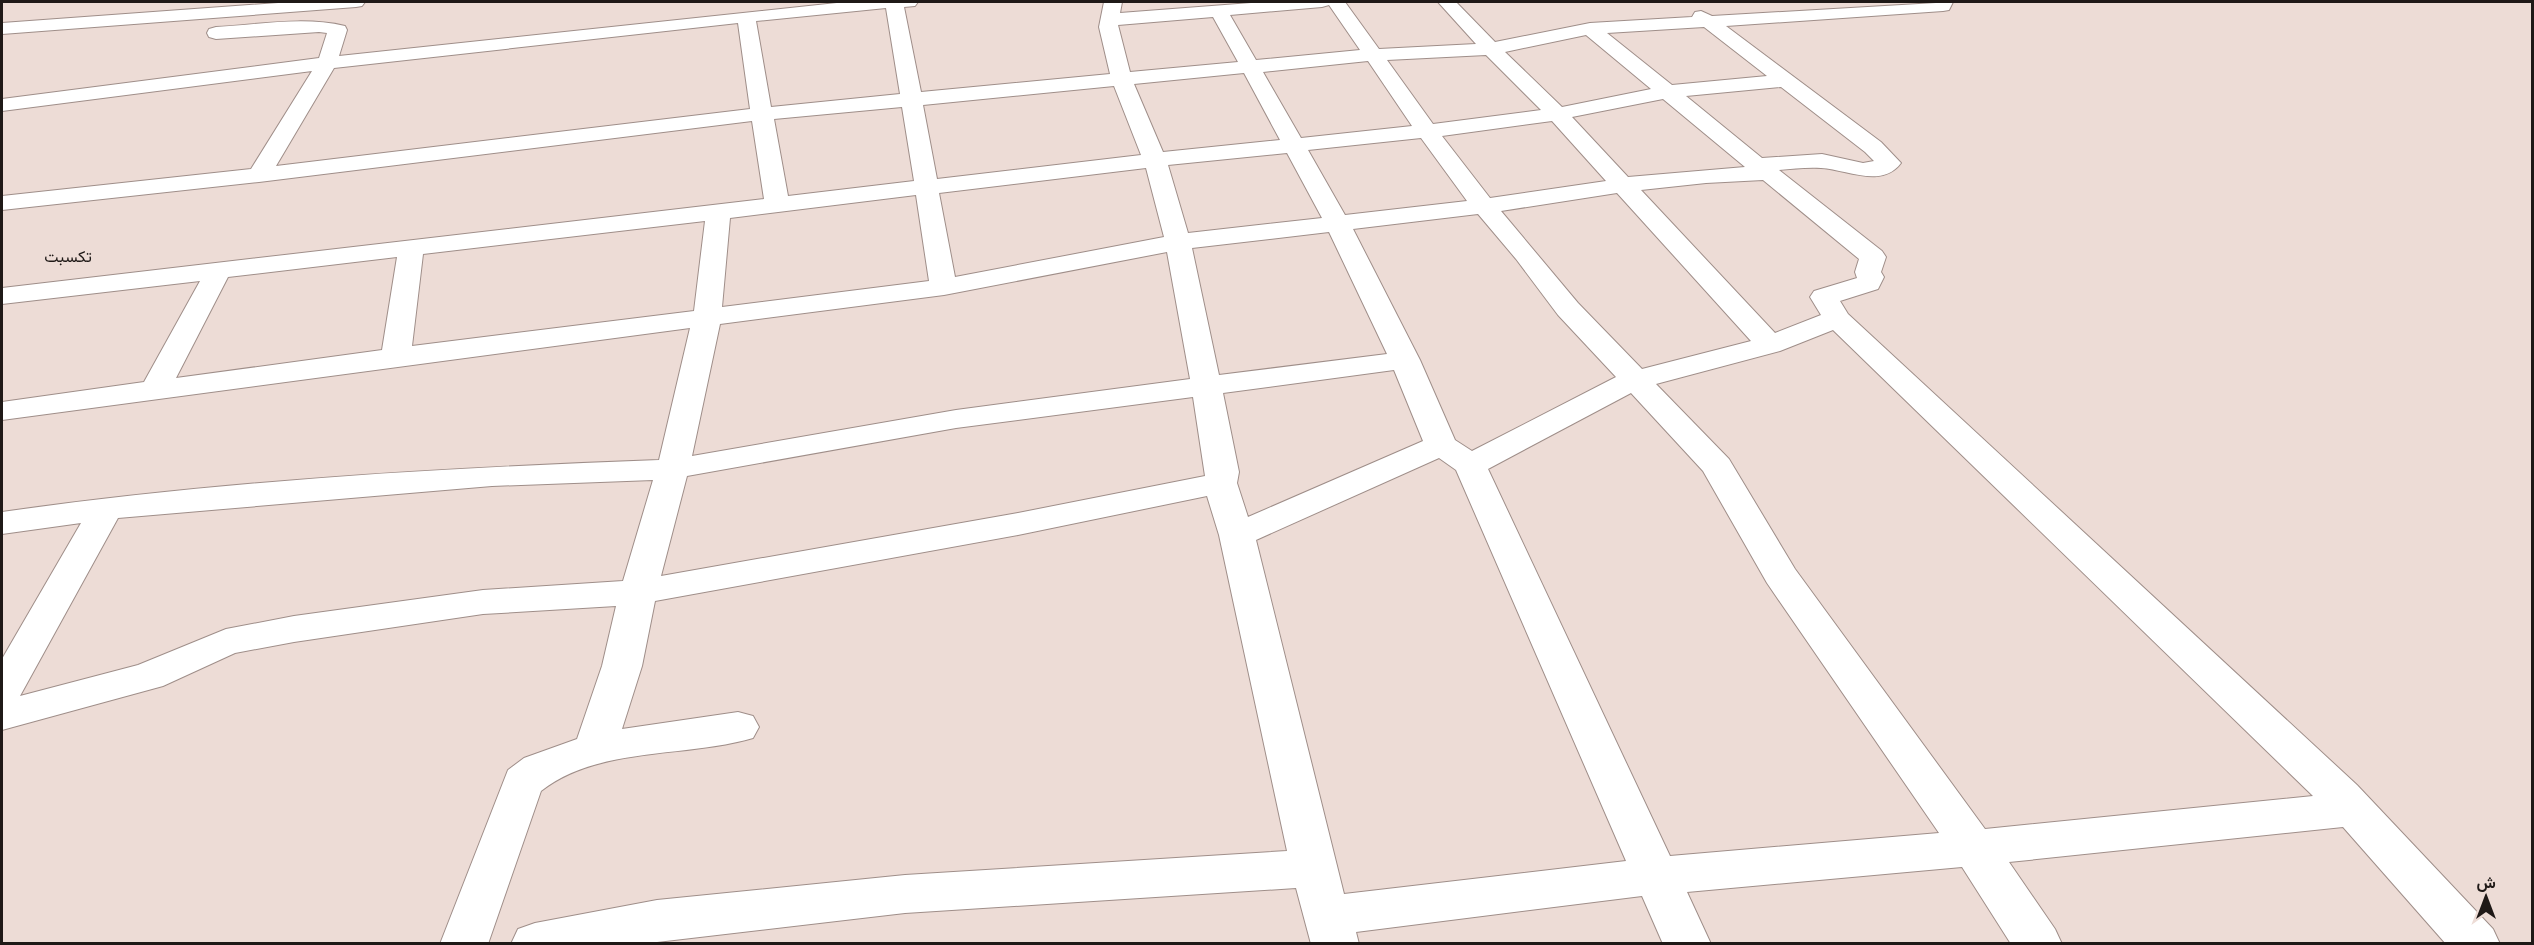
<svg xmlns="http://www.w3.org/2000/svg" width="2534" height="945" viewBox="0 0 2534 945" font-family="'Asap Condensed',Vazirmatn,sans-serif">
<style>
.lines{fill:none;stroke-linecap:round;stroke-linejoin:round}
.minor-casing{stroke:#9f8e89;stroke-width:2}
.minor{fill:#fff;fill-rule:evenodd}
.labels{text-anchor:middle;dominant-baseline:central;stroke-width:5;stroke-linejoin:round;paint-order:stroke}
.far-neighbourhood-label{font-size:16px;fill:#1f1917;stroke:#eddcd6}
</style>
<rect width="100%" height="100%" fill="#eddcd6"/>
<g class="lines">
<g class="minor-casing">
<path id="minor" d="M292 2H365L362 6 356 7 2 34V23Z
M846 2H918L915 6 904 7 921 92 1110 74 1099 27 1104 2H1122L1120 13 1264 2H1345L1379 49 1476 44 1438 2H1456L1495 42 1590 23 1692 17 1695 12 1701 11 1712 16 1953 2 1949 10 1943 11 1726 26 1881 142 1901 163C1882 189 1845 169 1821 168 1807 167 1793 169 1779 170L1882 251 1886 257 1881 272 1884 277 1878 289 1840 301 1848 314 2357 785 2493 929 2500 944H2446L2343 827 2009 862 2055 929 2062 944H2011L1962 867 1687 892 1711 944H1663L1642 896 1356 932 1359 944H1311L1296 888 905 913 640 944H511L518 929 535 923 657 900 905 875 1287 851 1219 535 1207 496 1018 535 655 601 642 666 622 729 738 712 753 716 759 727 753 738C686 758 598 746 541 791L488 944H440L508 770 524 758 577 739 602 666 616 606 483 614 294 642 235 653 163 686 2 730V659L81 523 2 534V512C219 481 440 468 659 460L690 328 2 420V402L144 382 200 281 2 304V288L764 199 752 121 259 182 2 210V196L251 169 312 71 2 111V99L319 58 327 33 319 32 216 39 209 37 207 33 209 29 216 27C258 25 303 16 345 26L347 30 339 56ZM1329 5 1360 50 1256 60 1230 15 1322 7ZM886 8 900 94 771 107 756 21ZM1213 17 1238 62 1130 72 1118 25ZM738 23 750 109 276 166 334 68ZM1704 27 1767 76 1672 85 1607 33ZM1586 35 1651 89 1562 107 1505 52ZM1486 55 1541 110 1433 124 1387 60ZM1368 61 1412 126 1301 138 1263 72ZM1244 73 1280 140 1163 152 1134 84ZM1114 86 1141 155 937 179 923 105ZM1781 87 1865 152 1874 161 1863 163 1822 154 1762 158 1686 96ZM1663 99 1745 167 1628 177 1572 117ZM902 107 914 181 788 196 774 119ZM1552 121 1606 181 1490 198 1442 136ZM1421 138 1467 201 1345 215 1308 150ZM1287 153 1322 218 1188 233 1168 165ZM1146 168 1164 237 955 277 939 193ZM1763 180 1859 259 1855 272 1857 278 1814 291 1810 297 1821 315 1775 333 1641 190 1706 183ZM1617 193 1751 341 1642 369 1578 303 1501 211ZM916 195 929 281 722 307 730 218ZM1478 214 1516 259 1558 315 1616 377 1472 451 1455 440 1420 360 1353 229ZM705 221 694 311 412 346 423 254ZM1329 232 1387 354 1219 375 1192 248ZM1167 252 1190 379 956 410 692 456 720 324 944 295ZM397 257 382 350 176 378 228 277ZM1833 330 2313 796 1985 829 1795 569 1729 459 1656 384 1780 351ZM1394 370 1423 441 1248 517 1237 483 1239 472 1223 393ZM1631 393 1703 471 1767 583 1939 833 1670 856 1488 469ZM1193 397 1205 476 1018 513 661 576 687 476 956 428ZM1439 458 1456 470 1626 861 1344 894 1256 540ZM653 480 623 581 483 590 294 616 226 629 138 665 20 696 118 518 492 486Z"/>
</g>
<use href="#minor" class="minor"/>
</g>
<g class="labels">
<g class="far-neighbourhood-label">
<text x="68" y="256">تكسبت</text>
</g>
</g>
<rect width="2534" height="945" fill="none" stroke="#1f1917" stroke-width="6"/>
<g transform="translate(2486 897)" stroke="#eddcd6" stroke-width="4.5" paint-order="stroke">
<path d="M0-4.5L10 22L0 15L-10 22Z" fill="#1f1917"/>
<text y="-9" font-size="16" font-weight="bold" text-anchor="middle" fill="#1f1917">ش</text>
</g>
</svg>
